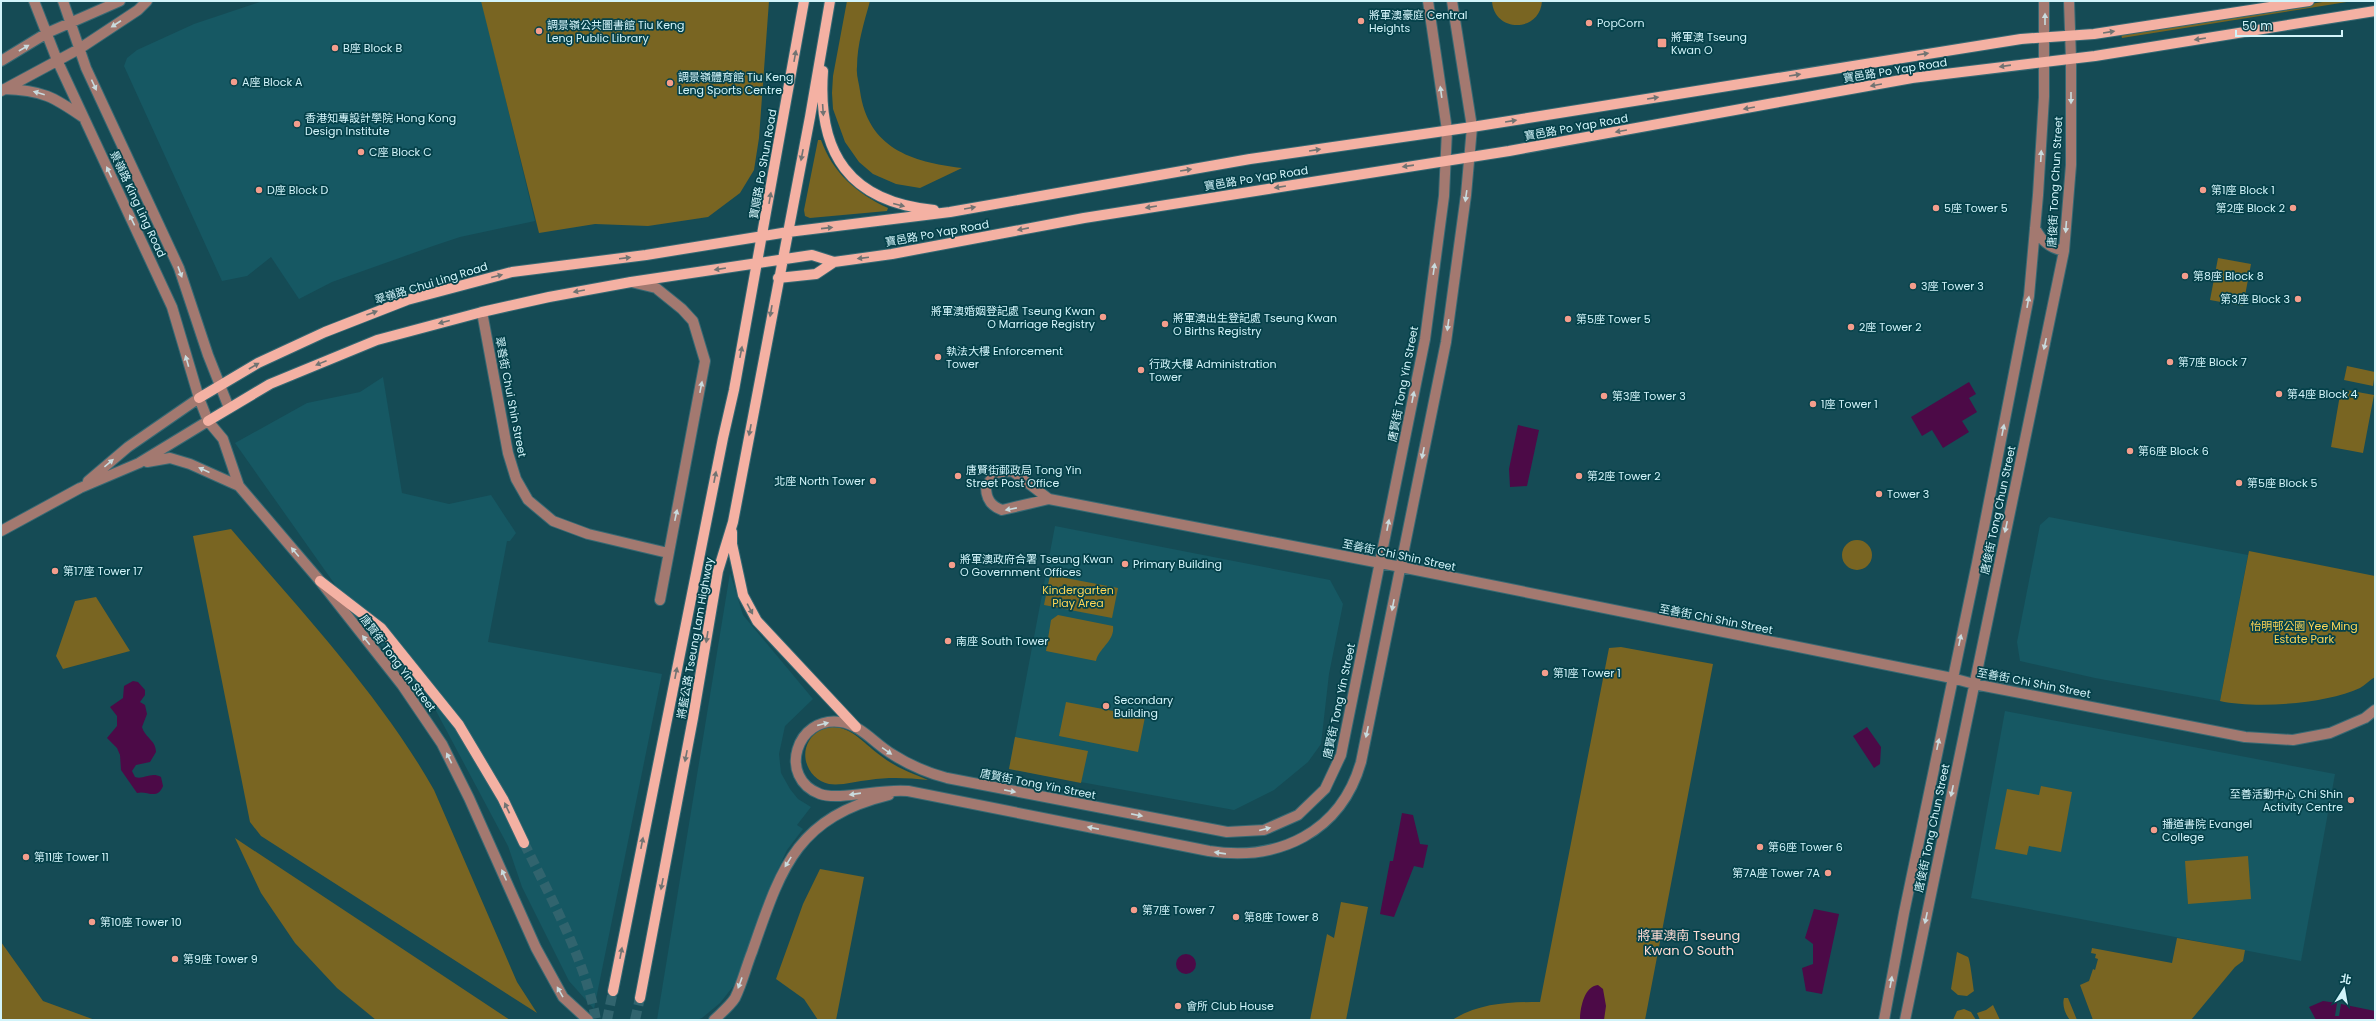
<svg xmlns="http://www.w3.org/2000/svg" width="2376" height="1021" viewBox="0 0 2376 1021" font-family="Poppins,'Noto Sans TC',sans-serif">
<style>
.built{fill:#165863}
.green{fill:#796522}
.water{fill:#4c0a47}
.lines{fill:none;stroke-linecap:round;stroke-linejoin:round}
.major-tunnel{stroke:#31646e;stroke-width:10;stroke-dasharray:10 5;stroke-linecap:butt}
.minor-casing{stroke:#376973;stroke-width:12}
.major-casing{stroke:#376973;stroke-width:12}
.minor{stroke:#a37970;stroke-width:10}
.major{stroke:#f4b1a3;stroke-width:10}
.oneway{fill:#c9dbde}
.oneway2{fill:#717372}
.poi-dot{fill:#f49d8c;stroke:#05414a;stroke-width:1.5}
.labels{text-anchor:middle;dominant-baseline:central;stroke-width:3.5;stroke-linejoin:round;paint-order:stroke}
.poi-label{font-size:11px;fill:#d2f4fa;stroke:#05414a;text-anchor:start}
.street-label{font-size:11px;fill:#d2f4fa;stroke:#05414a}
.park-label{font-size:11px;fill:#ffd655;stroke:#05414a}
.quarter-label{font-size:13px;fill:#fedbd4;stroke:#05414a}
</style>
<rect width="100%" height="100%" fill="#154b55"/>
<path class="built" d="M263 1H482L535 221 460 237 433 246 332 282 299 299 271 257 247 276 222 281 124 66 127 58 137 50 194 24Z
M383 377 402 493 449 504 491 495 516 533 510 541H507L488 642 662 674 594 1009 569 981 522 887 508 846 435 709 360 620 235 443 307 403 360 392Z
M2049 517 2248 555 2220 701 2095 678 2020 661 2017 642 2040 525Z
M1055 526 1330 580 1343 604 1329 674 1321 744 1308 762 1274 790 1234 810 1009 769Z
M730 573 743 615 813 699 785 726 779 754 781 773 790 789 798 799 811 807 797 825 803 829 787 850 775 876 735 984 720 1003 702 1018 697 1020H657Z
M2005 711 2335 774 2301 961 1971 898Z"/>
<path class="green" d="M481 1H769L759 138 754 170 740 193 708 217 648 226 595 224 539 233Z
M847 1H870C864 23 857 44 857 67 856 75 859 83 860 91 868 148 911 162 962 168L920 188 896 184 873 174 859 162 845 142 833 109 832 93 833 76Z
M1492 1H1542C1540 33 1494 33 1492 1Z
M2329 1H2353L2122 38 2121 34Z
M818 140H821C833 173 856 193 888 208L887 211 810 218 805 216 804 210Z
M2218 258 2251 264 2243 306 2210 300Z
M2347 366 2375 372 2373 386 2344 380Z
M2341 389 2374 395 2363 453 2331 447Z
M231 529C301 611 381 696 434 790L517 982 537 1013 261 836 250 822 193 536Z
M1842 555a15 15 0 1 1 30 0a15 15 0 1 1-30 0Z
M2249 551 2375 576V677C2370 680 2365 685 2360 688 2326 704 2256 709 2220 701Z
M1050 575 1118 588 1112 618 1044 605Z
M96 597 130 651 63 669 56 656 75 601Z
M1058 615 1113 626C1115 641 1099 648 1096 661L1046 651 1051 620Z
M1621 647 1713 664 1645 1020H1452C1480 1003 1508 1002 1540 1002L1609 648Z
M1066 702 1145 717 1138 752 1059 736Z
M832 727C853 727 865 745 881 756 895 767 911 773 928 780 908 778 889 777 869 780 857 781 841 786 829 784 810 780 799 758 809 741 814 732 823 728 832 727Z
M1015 737 1088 751 1081 783 1009 769Z
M2041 786 2072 792 2061 852 2029 846 2027 855 1995 849 2007 789 2039 795Z
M235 838 510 1020H376L337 988 295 943 261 893Z
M2248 856 2251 899 2188 904 2185 861Z
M820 869 864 877 836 1020H818L804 999 776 979 803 904Z
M1341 902 1368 907 1346 1020H1310L1327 934 1334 938Z
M2177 938 2245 950 2243 961 2235 967 2191 1020H2093L2080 985 2089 981 2093 969 2095 970 2098 959 2095 958 2096 954 2091 953 2092 948 2172 963Z
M1 942 43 1001 95 1020H1Z
M1957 952 1968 957C1970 959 1973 985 1974 991L1967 996 1958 995 1951 989Z
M2064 998H2068L2077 1020H2070C2065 1014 2062 1005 2064 998Z
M1993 1005 2000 1020H1980L1977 1013 1986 1010Z
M1964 1009 1971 1012 1976 1020H1953L1957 1011Z"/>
<path class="water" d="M1969 382 1976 394 1969 398 1977 412 1962 421 1969 432 1943 448 1932 430 1922 436 1911 417Z
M1518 425 1539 430 1527 486 1510 487 1509 469Z
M133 681 138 682 145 690V695L140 702 145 705 147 714 142 727C145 738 156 740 156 752L150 762 136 765 132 771 135 777C144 780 151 771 161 777L163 786C157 801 147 790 137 793L121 770 120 755 117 748 107 738 117 726V716L110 707 123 698 124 686Z
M1867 727 1881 747 1880 764 1874 768 1853 736Z
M1402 813 1413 815 1420 844 1428 845 1423 868 1414 866 1394 917 1380 914 1390 861H1393Z
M1814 909 1839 914 1822 994 1806 991 1802 968 1813 964V944L1805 938Z
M1176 964a10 10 0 1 1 20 0a10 10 0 1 1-20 0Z
M1598 985 1603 989 1606 1006 1604 1020H1580C1580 1009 1584 986 1598 985Z
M2323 1001 2337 1003 2335 1016H2339L2341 1004 2375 1011V1020H2316L2309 1007Z"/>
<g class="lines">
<path class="major-tunnel" d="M524 843C550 896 586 962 596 1020
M607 1020 613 991
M635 1020 640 998"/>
<g class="minor-casing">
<path id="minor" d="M34 1 57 60 172 307 199 398 208 421 223 439 239 486 320 581 402 685 442 744 469 798 536 948 563 997 588 1020
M63 1 86 68 179 268 208 355 229 408
M1428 1 1447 130 1444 196 1425 339 1341 755 1325 789 1298 815 1264 830 1227 832 947 778C928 773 909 765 892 754 875 744 861 725 841 722 796 715 777 778 820 794 839 801 882 788 908 791L1209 851C1279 862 1341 832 1361 762L1446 342 1466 195 1472 127 1452 1
M1 61 47 33 120 1
M4 89C42 90 54 97 84 118
M1 91 79 49 138 10 147 1
M2035 228C2042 241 2049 248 2064 251
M631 282 656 288 682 309 693 321 705 361 660 600
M482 312 508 453 516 479 528 500 553 521 588 534 668 553
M147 462 170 458 190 464 239 486
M88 481 128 447 199 398
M1049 499 1012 471 995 473 986 487C986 499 991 506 1002 510L1049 499 1401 567 1952 678 1974 684 2245 737 2293 740 2330 733 2365 718 2375 710
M1 531 80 488 139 463 208 421
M714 1020C721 1013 730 1006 735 998 742 984 746 967 752 952 781 869 795 818 889 795
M1884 1020 1904 913 1977 563 2029 296 2038 195 2044 97V1
M1905 1020 2064 251 2071 165V59L2069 1"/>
</g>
<g class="major-casing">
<path id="major" d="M823 71C817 154 850 202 934 210
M778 278 816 274 834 262
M199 398 258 363 325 332 407 300 512 272 646 255 788 232 950 212 1250 159 1472 127 2021 39 2094 34 2309 1
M208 421 270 384 377 340 482 312 549 297 631 282 812 255 834 262 892 254 1084 218 1509 151 1912 78 2095 56 2375 11
M732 532V544L743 595 757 621 856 727
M320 581 381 628 459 725 503 799 524 843
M613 991 723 438 734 390 804 1
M640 998 693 718 718 571 733 522 810 117 830 1"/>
</g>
<use href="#minor" class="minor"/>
<use href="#major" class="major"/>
</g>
<defs><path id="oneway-solid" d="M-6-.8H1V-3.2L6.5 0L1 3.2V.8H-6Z"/></defs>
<g class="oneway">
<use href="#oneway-solid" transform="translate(2045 19) rotate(-90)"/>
<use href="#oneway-solid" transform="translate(116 24) rotate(147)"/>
<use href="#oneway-solid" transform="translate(24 48) rotate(-30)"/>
<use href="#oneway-solid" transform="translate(94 85) rotate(65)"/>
<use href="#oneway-solid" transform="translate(1441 92) rotate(-98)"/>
<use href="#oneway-solid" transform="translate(39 93) rotate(-164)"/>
<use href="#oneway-solid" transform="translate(2071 98) rotate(90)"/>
<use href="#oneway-solid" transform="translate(2041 156) rotate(-87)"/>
<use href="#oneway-solid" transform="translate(109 172) rotate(-115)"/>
<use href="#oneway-solid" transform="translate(1466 196) rotate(98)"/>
<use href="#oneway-solid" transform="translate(132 220) rotate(-116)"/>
<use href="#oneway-solid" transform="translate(2066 227) rotate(94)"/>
<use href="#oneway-solid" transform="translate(1434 269) rotate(-82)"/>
<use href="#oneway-solid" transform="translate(180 272) rotate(70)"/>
<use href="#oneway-solid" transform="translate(2028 302) rotate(-80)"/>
<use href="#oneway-solid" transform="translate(1448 325) rotate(98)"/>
<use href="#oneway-solid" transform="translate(2045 344) rotate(102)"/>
<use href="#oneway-solid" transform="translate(187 361) rotate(-106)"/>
<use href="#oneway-solid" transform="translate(701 387) rotate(-79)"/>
<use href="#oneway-solid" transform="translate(1413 397) rotate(-79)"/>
<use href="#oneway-solid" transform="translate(2003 430) rotate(-79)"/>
<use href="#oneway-solid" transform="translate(1423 453) rotate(101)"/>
<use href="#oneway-solid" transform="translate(109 463) rotate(-40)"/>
<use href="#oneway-solid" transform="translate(204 470) rotate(-156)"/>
<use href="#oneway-solid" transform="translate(1011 509) rotate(169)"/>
<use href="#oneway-solid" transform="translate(676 515) rotate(-78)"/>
<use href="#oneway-solid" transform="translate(1388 525) rotate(-79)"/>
<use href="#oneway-solid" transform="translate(2006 527) rotate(102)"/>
<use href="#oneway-solid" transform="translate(295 552) rotate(-130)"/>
<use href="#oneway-solid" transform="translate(1393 605) rotate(101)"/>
<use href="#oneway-solid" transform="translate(366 640) rotate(-129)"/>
<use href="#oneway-solid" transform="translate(1960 640) rotate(-78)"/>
<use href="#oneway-solid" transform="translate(823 724) rotate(-14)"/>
<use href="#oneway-solid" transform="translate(1367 732) rotate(102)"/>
<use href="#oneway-solid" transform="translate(1938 744) rotate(-78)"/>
<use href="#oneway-solid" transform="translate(887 751) rotate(35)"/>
<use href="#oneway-solid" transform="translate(449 758) rotate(-116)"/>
<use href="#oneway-solid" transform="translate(1010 791) rotate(11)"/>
<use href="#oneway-solid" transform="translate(1952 791) rotate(102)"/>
<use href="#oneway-solid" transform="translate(855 794) rotate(172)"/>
<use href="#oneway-solid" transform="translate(1137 815) rotate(11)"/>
<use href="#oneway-solid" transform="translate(1093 828) rotate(-169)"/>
<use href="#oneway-solid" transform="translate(1265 829) rotate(-14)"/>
<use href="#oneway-solid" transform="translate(1220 853) rotate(-172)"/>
<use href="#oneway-solid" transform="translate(788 862) rotate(122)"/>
<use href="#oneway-solid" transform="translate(504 875) rotate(-114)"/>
<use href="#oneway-solid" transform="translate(1926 918) rotate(102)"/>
<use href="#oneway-solid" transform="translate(1891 982) rotate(-80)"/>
<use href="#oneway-solid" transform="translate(740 983) rotate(110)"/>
<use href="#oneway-solid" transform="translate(560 992) rotate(-120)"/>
</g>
<g class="oneway2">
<use href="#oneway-solid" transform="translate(2109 32) rotate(-9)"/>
<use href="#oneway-solid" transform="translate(2200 39) rotate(171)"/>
<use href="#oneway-solid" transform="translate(1923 54) rotate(-9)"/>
<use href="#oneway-solid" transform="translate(795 56) rotate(-80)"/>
<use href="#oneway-solid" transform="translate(2005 66) rotate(172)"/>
<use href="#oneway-solid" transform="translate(1795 75) rotate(-9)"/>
<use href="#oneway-solid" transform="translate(1876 85) rotate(170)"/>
<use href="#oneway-solid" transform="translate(1653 98) rotate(-9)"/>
<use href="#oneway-solid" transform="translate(1749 108) rotate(170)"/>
<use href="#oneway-solid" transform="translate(823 110) rotate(86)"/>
<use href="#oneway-solid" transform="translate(1511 121) rotate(-9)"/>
<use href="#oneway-solid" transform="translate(1621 131) rotate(170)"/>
<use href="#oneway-solid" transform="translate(1315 150) rotate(-9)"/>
<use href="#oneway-solid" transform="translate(802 155) rotate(101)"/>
<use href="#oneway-solid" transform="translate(1408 166) rotate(172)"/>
<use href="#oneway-solid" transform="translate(1186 170) rotate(-9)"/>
<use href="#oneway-solid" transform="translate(1280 187) rotate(171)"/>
<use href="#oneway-solid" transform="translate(770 198) rotate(-80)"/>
<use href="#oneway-solid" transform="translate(899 205) rotate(14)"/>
<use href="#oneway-solid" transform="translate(1151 207) rotate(171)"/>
<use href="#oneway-solid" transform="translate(970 208) rotate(-10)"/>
<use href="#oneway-solid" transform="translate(827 228) rotate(-6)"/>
<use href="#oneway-solid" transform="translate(1023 229) rotate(169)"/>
<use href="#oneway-solid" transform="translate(625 258) rotate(-7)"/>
<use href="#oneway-solid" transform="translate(863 258) rotate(173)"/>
<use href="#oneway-solid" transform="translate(720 269) rotate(171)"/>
<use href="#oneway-solid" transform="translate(497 276) rotate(-14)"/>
<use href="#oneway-solid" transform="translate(579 291) rotate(170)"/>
<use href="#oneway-solid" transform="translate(771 311) rotate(100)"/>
<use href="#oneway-solid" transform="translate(372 313) rotate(-20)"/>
<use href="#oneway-solid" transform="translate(444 322) rotate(165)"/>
<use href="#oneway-solid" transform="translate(741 352) rotate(-79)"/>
<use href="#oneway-solid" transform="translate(321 363) rotate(158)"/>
<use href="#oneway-solid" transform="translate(254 366) rotate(-30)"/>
<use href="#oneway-solid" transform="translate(750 430) rotate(101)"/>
<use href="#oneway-solid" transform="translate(715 477) rotate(-79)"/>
<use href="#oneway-solid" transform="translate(750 609) rotate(62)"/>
<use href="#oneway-solid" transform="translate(707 637) rotate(99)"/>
<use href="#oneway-solid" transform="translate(676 673) rotate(-79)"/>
<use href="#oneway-solid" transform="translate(686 756) rotate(101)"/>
<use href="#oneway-solid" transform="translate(507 808) rotate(-115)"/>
<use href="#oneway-solid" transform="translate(642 843) rotate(-79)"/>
<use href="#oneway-solid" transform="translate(662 884) rotate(101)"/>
<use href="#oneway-solid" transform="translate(621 953) rotate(-79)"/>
</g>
<g class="poi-dot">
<circle cx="1361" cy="21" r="4"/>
<circle cx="1589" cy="23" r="4"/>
<circle cx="539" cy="31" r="4"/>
<rect x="1657" y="38" width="10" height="10" rx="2"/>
<circle cx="335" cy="48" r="4"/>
<circle cx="234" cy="82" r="4"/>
<circle cx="670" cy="83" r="4"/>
<circle cx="297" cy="124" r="4"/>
<circle cx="361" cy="152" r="4"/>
<circle cx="259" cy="190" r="4"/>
<circle cx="2203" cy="190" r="4"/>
<circle cx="1936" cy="208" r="4"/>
<circle cx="2293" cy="208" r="4"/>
<circle cx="2185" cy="276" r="4"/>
<circle cx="1913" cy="286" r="4"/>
<circle cx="2298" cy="299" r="4"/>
<circle cx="1103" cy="317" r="4"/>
<circle cx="1568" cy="319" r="4"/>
<circle cx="1165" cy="324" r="4"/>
<circle cx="1851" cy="327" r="4"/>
<circle cx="938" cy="357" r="4"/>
<circle cx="2170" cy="362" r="4"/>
<circle cx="1141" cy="370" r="4"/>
<circle cx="2279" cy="394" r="4"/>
<circle cx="1604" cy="396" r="4"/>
<circle cx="1813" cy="404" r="4"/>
<circle cx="2130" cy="451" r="4"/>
<circle cx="958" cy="476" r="4"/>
<circle cx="1579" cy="476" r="4"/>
<circle cx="873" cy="481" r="4"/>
<circle cx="2239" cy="483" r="4"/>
<circle cx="1879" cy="494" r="4"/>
<circle cx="1125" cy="564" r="4"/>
<circle cx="952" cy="565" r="4"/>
<circle cx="55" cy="571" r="4"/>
<circle cx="948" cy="641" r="4"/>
<circle cx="1545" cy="673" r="4"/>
<circle cx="1106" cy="706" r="4"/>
<circle cx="2351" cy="800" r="4"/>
<circle cx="2154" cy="830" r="4"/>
<circle cx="1760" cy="847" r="4"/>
<circle cx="26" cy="857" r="4"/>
<circle cx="1828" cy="873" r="4"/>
<circle cx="1134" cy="910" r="4"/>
<circle cx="1236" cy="917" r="4"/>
<circle cx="92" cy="922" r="4"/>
<circle cx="175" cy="959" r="4"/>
<circle cx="1178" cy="1006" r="4"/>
</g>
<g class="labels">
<g class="poi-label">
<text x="1369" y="15">將軍澳豪庭 Central<tspan x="1369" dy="13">Heights</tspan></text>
<text x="1597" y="23">PopCorn</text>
<text x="547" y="25">調景嶺公共圖書館 Tiu Keng<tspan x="547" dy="13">Leng Public Library</tspan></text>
<text x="1671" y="37">將軍澳 Tseung<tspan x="1671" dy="13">Kwan O</tspan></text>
<text x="343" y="48">B座 Block B</text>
<text x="678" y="77">調景嶺體育館 Tiu Keng<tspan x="678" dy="13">Leng Sports Centre</tspan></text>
<text x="242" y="82">A座 Block A</text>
<text x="305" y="118">香港知專設計學院 Hong Kong<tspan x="305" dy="13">Design Institute</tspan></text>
<text x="369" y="152">C座 Block C</text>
<text x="267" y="190">D座 Block D</text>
<text x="2211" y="190">第1座 Block 1</text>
<text x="1944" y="208">5座 Tower 5</text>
<text x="2285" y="208" text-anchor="end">第2座 Block 2</text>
<text x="2193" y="276">第8座 Block 8</text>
<text x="1921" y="286">3座 Tower 3</text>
<text x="2290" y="299" text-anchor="end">第3座 Block 3</text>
<text x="1095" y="311" text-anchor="end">將軍澳婚姻登記處 Tseung Kwan<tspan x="1095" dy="13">O Marriage Registry</tspan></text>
<text x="1173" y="318">將軍澳出生登記處 Tseung Kwan<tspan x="1173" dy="13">O Births Registry</tspan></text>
<text x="1576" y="319">第5座 Tower 5</text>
<text x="1859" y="327">2座 Tower 2</text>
<text x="946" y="351">執法大樓 Enforcement<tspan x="946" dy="13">Tower</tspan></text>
<text x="2178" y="362">第7座 Block 7</text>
<text x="1149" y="364">行政大樓 Administration<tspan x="1149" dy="13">Tower</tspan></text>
<text x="2287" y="394">第4座 Block 4</text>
<text x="1612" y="396">第3座 Tower 3</text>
<text x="1821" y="404">1座 Tower 1</text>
<text x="2138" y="451">第6座 Block 6</text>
<text x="966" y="470">唐賢街郵政局 Tong Yin<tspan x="966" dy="13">Street Post Office</tspan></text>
<text x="1587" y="476">第2座 Tower 2</text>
<text x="865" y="481" text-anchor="end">北座 North Tower</text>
<text x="2247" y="483">第5座 Block 5</text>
<text x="1887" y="494">Tower 3</text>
<text x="960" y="559">將軍澳政府合署 Tseung Kwan<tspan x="960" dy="13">O Government Offices</tspan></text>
<text x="1133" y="564">Primary Building</text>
<text x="63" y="571">第17座 Tower 17</text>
<text x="956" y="641">南座 South Tower</text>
<text x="1553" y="673">第1座 Tower 1</text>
<text x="1114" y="700">Secondary<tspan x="1114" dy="13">Building</tspan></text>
<text x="2343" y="794" text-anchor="end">至善活動中心 Chi Shin<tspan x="2343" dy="13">Activity Centre</tspan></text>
<text x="2162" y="824">播道書院 Evangel<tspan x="2162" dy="13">College</tspan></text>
<text x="1768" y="847">第6座 Tower 6</text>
<text x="34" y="857">第11座 Tower 11</text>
<text x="1820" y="873" text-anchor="end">第7A座 Tower 7A</text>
<text x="1142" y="910">第7座 Tower 7</text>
<text x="1244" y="917">第8座 Tower 8</text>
<text x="100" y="922">第10座 Tower 10</text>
<text x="183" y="959">第9座 Tower 9</text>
<text x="1186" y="1006">會所 Club House</text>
</g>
<g class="street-label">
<text transform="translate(1895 70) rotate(-9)">寶邑路 Po Yap Road</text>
<text transform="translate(1576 127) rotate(-10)">寶邑路 Po Yap Road</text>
<text transform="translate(763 164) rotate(-80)">寶順路 Po Shun Road</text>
<text transform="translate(1256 178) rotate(-9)">寶邑路 Po Yap Road</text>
<text transform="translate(2055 182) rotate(-87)">唐俊街 Tong Chun Street</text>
<text transform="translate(138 204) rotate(65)">景嶺路 King Ling Road</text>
<text transform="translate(937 233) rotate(-10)">寶邑路 Po Yap Road</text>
<text transform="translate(431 283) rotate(-17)">翠嶺路 Chui Ling Road</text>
<text transform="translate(1403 384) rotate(-79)">唐賢街 Tong Yin Street</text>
<text transform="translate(511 397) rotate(79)">翠善街 Chui Shin Street</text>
<text transform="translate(1998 510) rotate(-78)">唐俊街 Tong Chun Street</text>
<text transform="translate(1399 555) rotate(12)">至善街 Chi Shin Street</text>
<text transform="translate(1716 619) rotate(11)">至善街 Chi Shin Street</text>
<text transform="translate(695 638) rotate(-80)">將藍公路 Tseung Lam Highway</text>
<text transform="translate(398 663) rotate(53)">唐賢街 Tong Yin Street</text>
<text transform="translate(2034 683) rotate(11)">至善街 Chi Shin Street</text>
<text transform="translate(1339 701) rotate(-78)">唐賢街 Tong Yin Street</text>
<text transform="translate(1038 784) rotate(11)">唐賢街 Tong Yin Street</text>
<text transform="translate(1932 828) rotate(-78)">唐俊街 Tong Chun Street</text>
</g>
<g class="park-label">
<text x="1078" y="590">Kindergarten<tspan x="1078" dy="13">Play Area</tspan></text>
<text x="2304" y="626">怡明邨公園 Yee Ming<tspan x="2304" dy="13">Estate Park</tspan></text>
</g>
<g class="quarter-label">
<text x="1689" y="935">將軍澳南 Tseung<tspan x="1689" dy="15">Kwan O South</tspan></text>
</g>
</g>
<rect width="2376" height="1021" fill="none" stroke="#d2f4fa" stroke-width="4"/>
<g transform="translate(2344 989) rotate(11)" stroke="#05414a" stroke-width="3" paint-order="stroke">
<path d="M0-3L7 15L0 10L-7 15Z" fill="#d2f4fa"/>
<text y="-6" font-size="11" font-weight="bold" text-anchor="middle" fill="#d2f4fa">北</text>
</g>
<path d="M2236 30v6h106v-6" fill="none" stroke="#d2f4fa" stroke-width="2"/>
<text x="2242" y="30" font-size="12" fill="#d2f4fa" stroke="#05414a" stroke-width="3" paint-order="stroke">50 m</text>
</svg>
